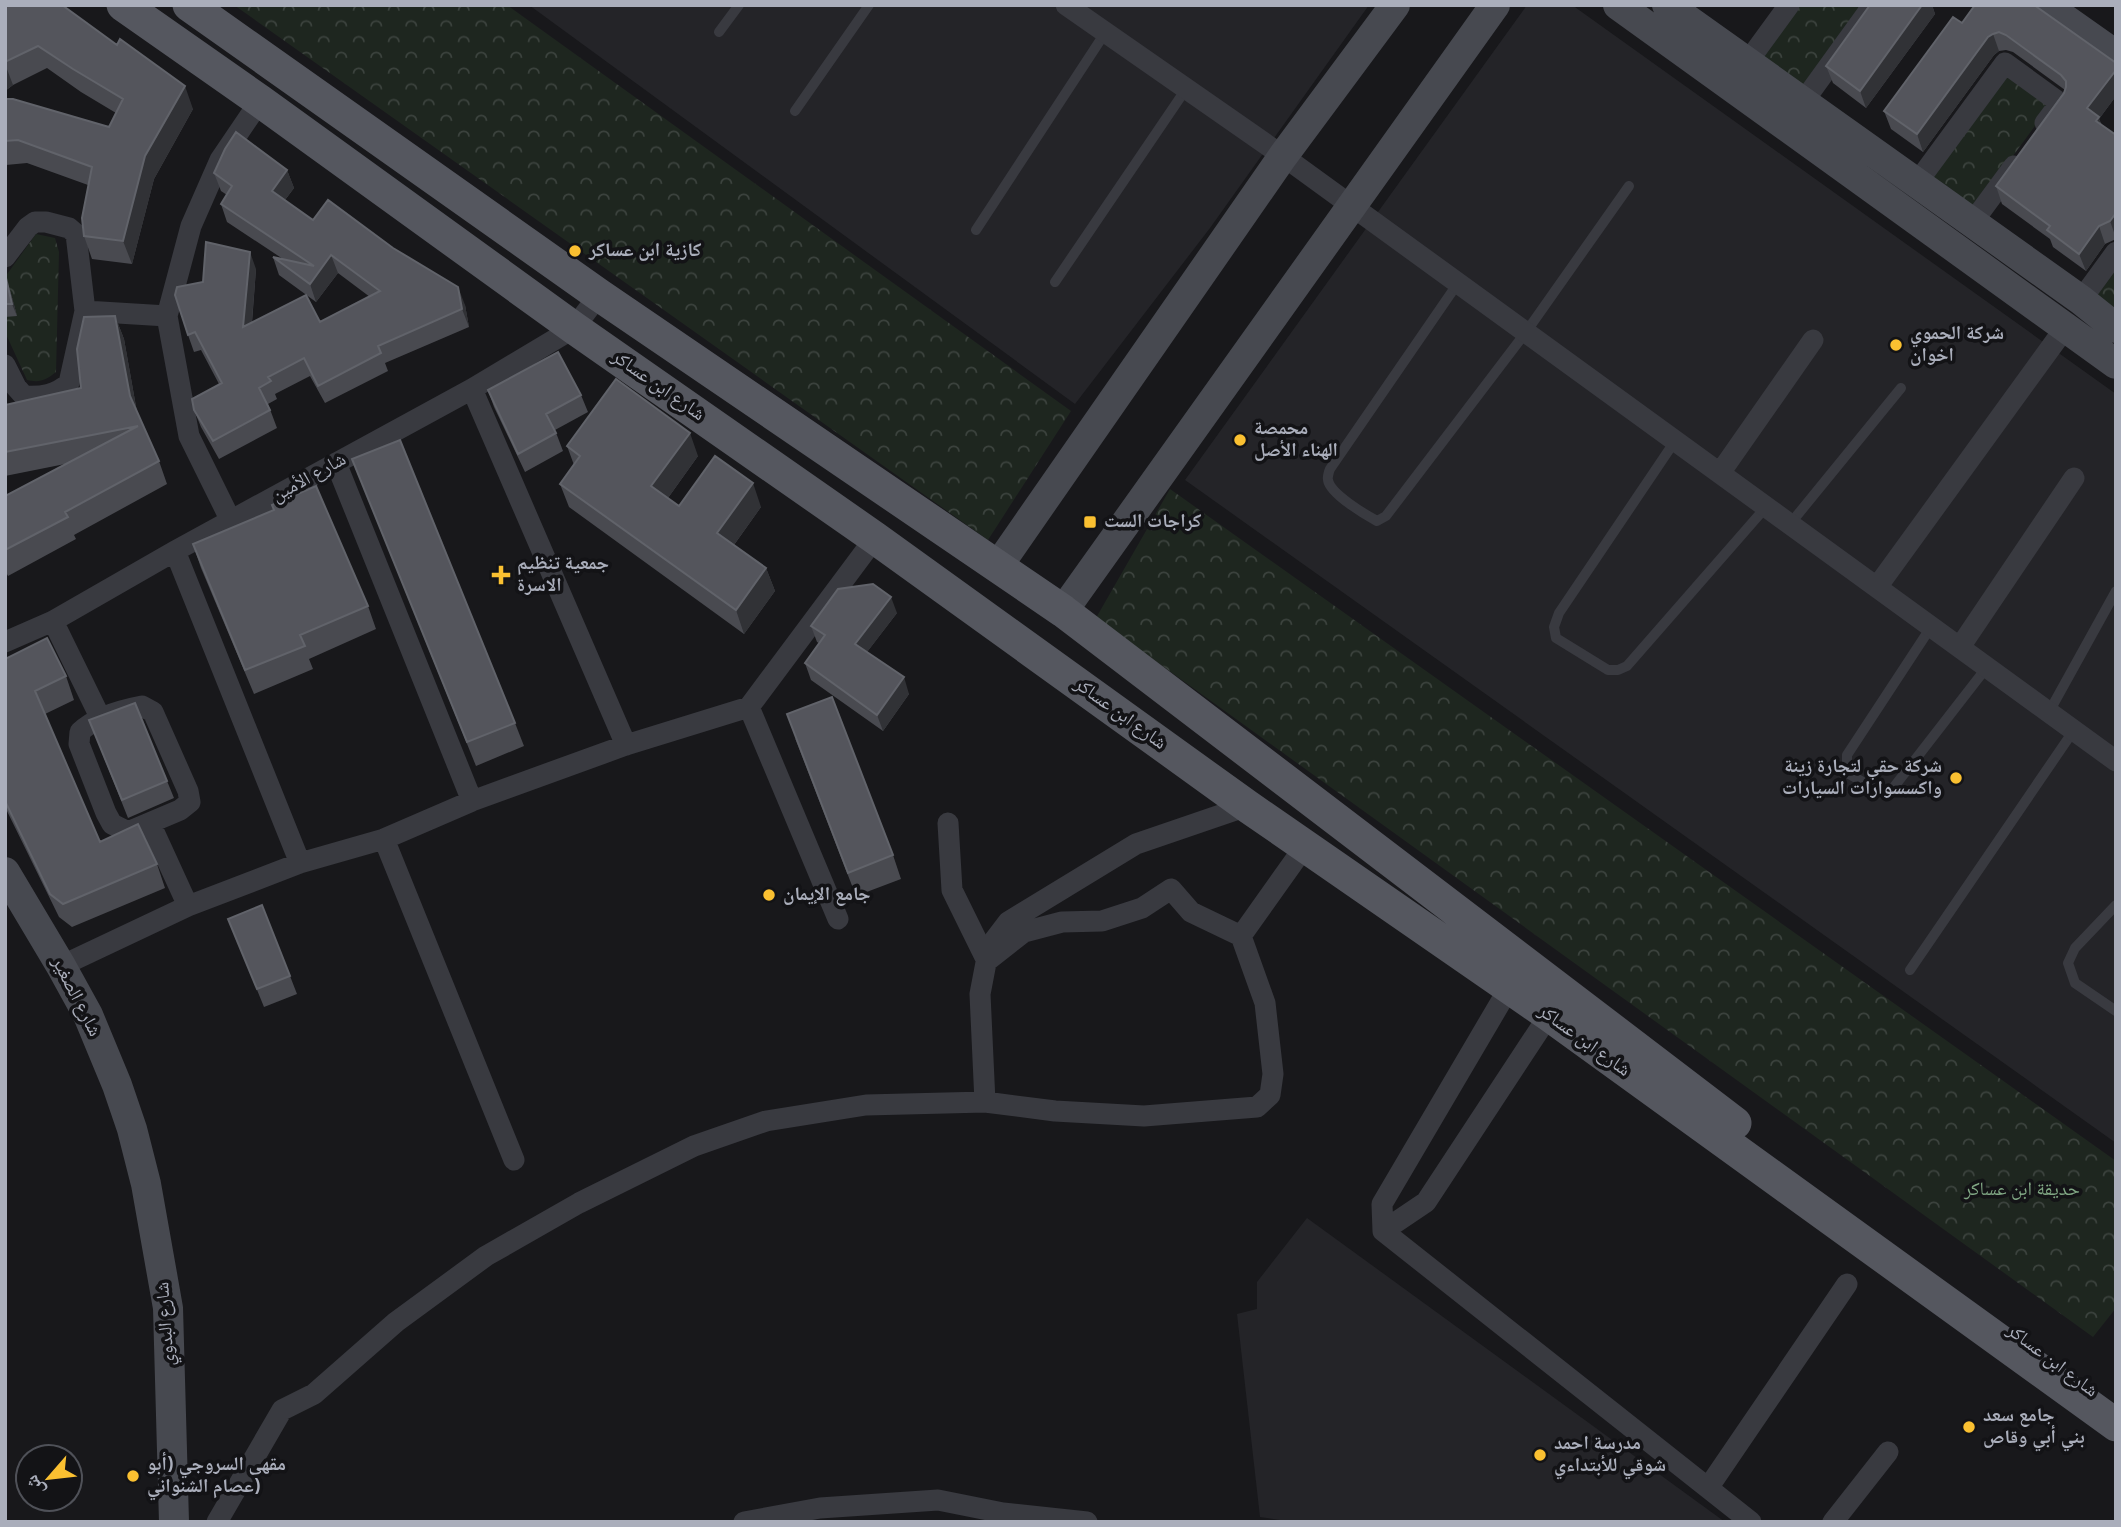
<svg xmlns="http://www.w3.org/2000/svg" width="2121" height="1527" viewBox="0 0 2121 1527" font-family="Overpass,'Noto Naskh Arabic',sans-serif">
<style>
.built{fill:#242428}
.park{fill:url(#park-crowns)}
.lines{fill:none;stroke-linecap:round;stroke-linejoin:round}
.lane{stroke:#393a40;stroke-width:10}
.street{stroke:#393a40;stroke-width:21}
.secondary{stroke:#474950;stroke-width:30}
.primary{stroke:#55575f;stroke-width:33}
.wall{fill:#494a50}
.shaded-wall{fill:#313236}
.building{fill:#54555c;stroke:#61636a;stroke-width:2}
.poi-dot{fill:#fac031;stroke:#131316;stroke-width:2.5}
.labels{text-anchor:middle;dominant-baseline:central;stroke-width:7;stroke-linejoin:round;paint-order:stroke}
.poi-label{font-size:19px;font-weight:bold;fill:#aaaebb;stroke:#131316;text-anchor:start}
.street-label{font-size:19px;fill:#aaaebb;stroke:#131316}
.park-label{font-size:19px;fill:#80a784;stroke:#131316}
</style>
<defs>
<pattern id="park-crowns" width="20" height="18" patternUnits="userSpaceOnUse" patternTransform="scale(1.75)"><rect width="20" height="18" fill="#1e261f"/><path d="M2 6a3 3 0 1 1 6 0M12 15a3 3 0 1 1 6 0" fill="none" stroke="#3c433e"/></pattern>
</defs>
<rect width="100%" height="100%" fill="#18181b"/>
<path class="built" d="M529 5H1369L1210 228 1075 404Z
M1527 5H1572L2116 394V1143L1185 480Z
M1307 1218 1725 1522H1293L1260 1517 1237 1314 1257 1309V1282Z"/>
<path class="park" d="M234 5H507L1071 411 988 540Z
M1800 5H1865L1804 88 1762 57Z
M2009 73 2051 104 1974 209 1932 178Z
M36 234 55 238 59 252 56 372C46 380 40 383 27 380L5 332V277Z
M2116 268V313L2094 297Z
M1170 489 2116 1161V1308L2093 1337 1096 618Z"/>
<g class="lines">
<path class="lane" d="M719 32 739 5
M795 111 869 5
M976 230 1105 33
M1055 282 1186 89
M1458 283 1330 469C1329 471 1327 479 1328 480 1330 494 1366 515 1377 521L1386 516 1526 332 1629 186
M1675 441 1559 613 1554 627 1556 638 1608 670H1618L1627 666 1766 507
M1790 524 1901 388
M1931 627 1847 755V773L1879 791 1890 792 1987 667
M2049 712 2116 591
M2116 905 2075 948 2068 963 2075 983 2116 1011
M1910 970 2074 730"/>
<path class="street" d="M1066 5 1283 156 2116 761
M1746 64 1789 5
M1803 102 1873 5
M1916 184 2005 63 2060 103 2045 123
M1972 223 2014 166
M5 257 28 227 35 222H46L69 228 76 234 85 311 69 383C56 395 42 397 24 396L16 387 5 365
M2081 300 2116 252
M85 311 167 316
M472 389 626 745
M336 463 472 801
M1720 473 1813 340
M231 521 189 436 167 316 191 226 220 160 260 101
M175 551 300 863
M1877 587 2065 328
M53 621 101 719
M5 642 53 621 175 551 472 389 574 328 599 295
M1960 647 2074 478
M142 706 153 712 188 791 190 802 180 810 128 832 112 824 106 813 79 744 80 732C95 717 121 710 142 706Z
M749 707 838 919
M150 823 188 906
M948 823 952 890 987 961 1024 932 1062 922 1102 921 1142 908 1171 889 1191 912 1241 936
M384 839 514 1160
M61 966 188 906 300 863 384 839 472 801 626 745 749 707 875 538
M1509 988 1382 1204 1383 1231 1751 1522
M985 1102 980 994 989 947 1008 922 1136 844 1247 806
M1383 1231 1426 1202 1549 1015
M1708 1488 1847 1284
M217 1522 282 1410 314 1394 396 1322 486 1256 579 1203 694 1146 766 1121 866 1105 985 1102 1055 1111 1144 1116 1257 1107 1270 1095 1273 1074 1265 1003 1241 936 1305 846
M744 1522 820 1508 938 1500 1003 1513
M1003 1522V1513L1087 1522
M1833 1522 1888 1452"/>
<path class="secondary" d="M1618 5 2116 364
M1667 5 2081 300 2116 328
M2045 5 2116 55
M998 566 1283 156 1395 5
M1063 611 1495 5
M5 872 61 966 88 1015 117 1085 132 1129 146 1184 168 1308 174 1522"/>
<path class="primary" d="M123 5 260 101 574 328 875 538 1247 806 1549 1015 2116 1425
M189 5 599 295 1063 611 1735 1123"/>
</g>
<path class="wall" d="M1870 5H1932L1935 14 1866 108 1833 83 1826 66Z
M1975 5 2116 63V96L2099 119 2102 125 2116 135V239L2105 244 2086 271 2053 247 2050 239 2002 204 1996 186 2065 90 2013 52 2006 50 1999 51 1994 55 1923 152 1891 129 1884 111 1962 23Z
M5 6 193 109 154 179 132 264 92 259 84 236 88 185 27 163 6 165 5 166V99L109 127 116 113 81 92 47 68 13 85 5 91Z
M287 170 294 188 285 200 313 220 465 305 469 327 385 363 388 371 325 403 310 376 275 394 277 399 268 404 277 428 219 459 201 427 194 410 219 384 201 350 194 352 188 335 203 282 256 269 252 323 320 322 370 297 338 273 316 302 279 275 273 257 283 259 227 222 221 204 227 195 221 191 214 173Z
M5 278 10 290 17 316 5 317Z
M115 316 124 339 137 412 159 461 167 484 74 535 76 539 8 576 5 570V496L65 464 5 476V405L81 388Z
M488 390 581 395 588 412 555 430 563 451 525 472 494 407Z
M567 446 698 456 668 498 679 506 761 507 734 545 766 568 775 591 744 634 569 507 560 484 574 465Z
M352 459 515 723 524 746 476 766Z
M193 544 368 606 376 629 309 659 313 669 254 694 201 568Z
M897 613 867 652 909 694 883 731 811 680 805 663 819 643 817 642 811 626Z
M5 659 66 676 74 700 45 714 100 842 157 864 165 888 72 927 59 917 5 807Z
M89 720 167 781 174 798 128 818Z
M795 738 893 855 901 879 856 896Z
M228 919 290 976 297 994 264 1007Z"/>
<path class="shaded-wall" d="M1922 5H1932L1935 14 1866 108 1860 91Z
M1993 34 1999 51 1994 55 1923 152 1917 134 1988 37Z
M5 64 13 85 5 91Z
M2116 70V96L2099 119 2105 135 2087 108Z
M185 86 193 109 154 179 132 264 123 241 145 156Z
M287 170 294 188 278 209 272 191Z
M2116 213V238L2110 221Z
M2099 226 2105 244 2086 271 2079 254Z
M250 252 256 269 250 345 243 327Z
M331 255 338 273 316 302 310 284Z
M6 278 10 290 17 316 12 304Z
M458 287 465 305 469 327 462 309Z
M115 316 124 339 138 418 130 396Z
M690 433 698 456 660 509 651 486Z
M753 483 761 507 726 556 717 533Z
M766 568 775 591 744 634 736 610Z
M891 597 897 613 861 660 855 644Z
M904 677 909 694 883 731 877 715Z"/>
<path class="building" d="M6 5H62L117 45 120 39 185 86 145 156 123 241 84 236 82 218 92 167 18 140 5 141V99H13L109 127 123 99 73 69 38 46 5 62Z
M1870 5H1922L1860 91 1826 66Z
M1975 5H2034L2116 63V70L2087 108 2099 117 2096 121 2116 135V213L2110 221 2099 226 2079 254 2047 230 2050 226 1996 186 2064 93 2066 87V81L2061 75 2006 35 1999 32 1993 34 1988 37 1917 134 1884 111 1953 17 1962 23Z
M236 132 287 170 272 191 313 220 328 200 393 248 458 287 462 309 378 346 381 353 318 386 304 358 268 377 271 381 259 388 270 410 213 441 194 410 192 399 222 383 195 332 188 335 175 295 177 287 203 282 206 242 250 252 243 327 306 295 320 322 380 291 331 255 310 284 273 257 314 266 221 204 232 186 214 173 225 149Z
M5 278H6L12 304H5Z
M115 316 130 396 159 461 65 512 68 517 5 550V496L138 426 5 452V405L81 388 77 349 84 317Z
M558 352 581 395 546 414 556 433 518 454 488 390Z
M616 379 690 433 651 486 679 506 715 456 753 483 717 533 766 568 736 610 560 484 580 456 567 446Z
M400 440 515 723 467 742 352 459Z
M316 486 368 606 300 635 305 646 245 670 193 544 274 510 272 505Z
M873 584 891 597 855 644 904 677 877 715 805 663 825 635 811 626 838 589Z
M47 638 66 676 35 691 100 842 138 824 157 864 63 904 50 894 5 801V659Z
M832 697 893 855 848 873 787 714Z
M135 703 167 781 122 800 89 720Z
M262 905 290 976 257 989 228 919Z"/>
<g class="poi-dot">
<circle cx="575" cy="251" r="7"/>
<circle cx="1896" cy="345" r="7"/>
<circle cx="1240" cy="440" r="7"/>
<rect x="1083" y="515" width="14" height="14" rx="3.5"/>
<path d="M497.5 564.5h7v7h7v7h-7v7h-7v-7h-7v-7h7z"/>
<circle cx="1956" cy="778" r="7"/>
<circle cx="769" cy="895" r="7"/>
<circle cx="1969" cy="1427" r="7"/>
<circle cx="1540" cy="1455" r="7"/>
<circle cx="133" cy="1476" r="7"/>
</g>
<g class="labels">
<g class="poi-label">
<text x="589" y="251">كازية ابن عساكر</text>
<text x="1910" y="334">شركة الحموي<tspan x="1910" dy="22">اخوان</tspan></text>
<text x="1254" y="429">محمصة<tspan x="1254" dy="22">الهناء الأصل</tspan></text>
<text x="1104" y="522">كراجات الست</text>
<text x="517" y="564">جمعية تنظيم<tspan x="517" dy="22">الاسرة</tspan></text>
<text x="1942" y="767" text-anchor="end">شركة حقي لتجارة زينة<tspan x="1942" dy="22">واكسسوارات السيارات</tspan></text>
<text x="783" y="895">جامع الإيمان</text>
<text x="1983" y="1416">جامع سعد<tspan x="1983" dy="22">بني أبي وقاص</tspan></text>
<text x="1554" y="1444">مدرسة احمد<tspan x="1554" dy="22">شوقي للأبتداءي</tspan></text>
<text x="147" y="1465">مقهى السروجي (أبو<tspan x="147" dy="22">عصام الشنواني)</tspan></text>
</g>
<g class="street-label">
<text transform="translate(658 386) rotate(35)">شارع ابن عساكر</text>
<text transform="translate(309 478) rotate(-29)">شارع الأمين</text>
<text transform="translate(1120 714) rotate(36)">شارع ابن عساكر</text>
<text transform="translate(76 997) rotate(63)">شارع الصغير</text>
<text transform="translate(1584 1041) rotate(36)">شارع ابن عساكر</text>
<text transform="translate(166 1324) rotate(-94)">شارع البدوي</text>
<text transform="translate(2052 1361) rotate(37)">شارع ابن عساكر</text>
</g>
<g class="park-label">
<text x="2022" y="1190">حديقة ابن عساكر</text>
</g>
</g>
<rect width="2121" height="1527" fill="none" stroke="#aaaebb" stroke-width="14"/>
<g transform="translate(49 1478) rotate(242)"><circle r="33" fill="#131316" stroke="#4f5158" stroke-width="2"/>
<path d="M0-5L12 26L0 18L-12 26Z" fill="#fac031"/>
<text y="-10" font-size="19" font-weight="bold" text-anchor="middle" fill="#aaaebb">ش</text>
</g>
</svg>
